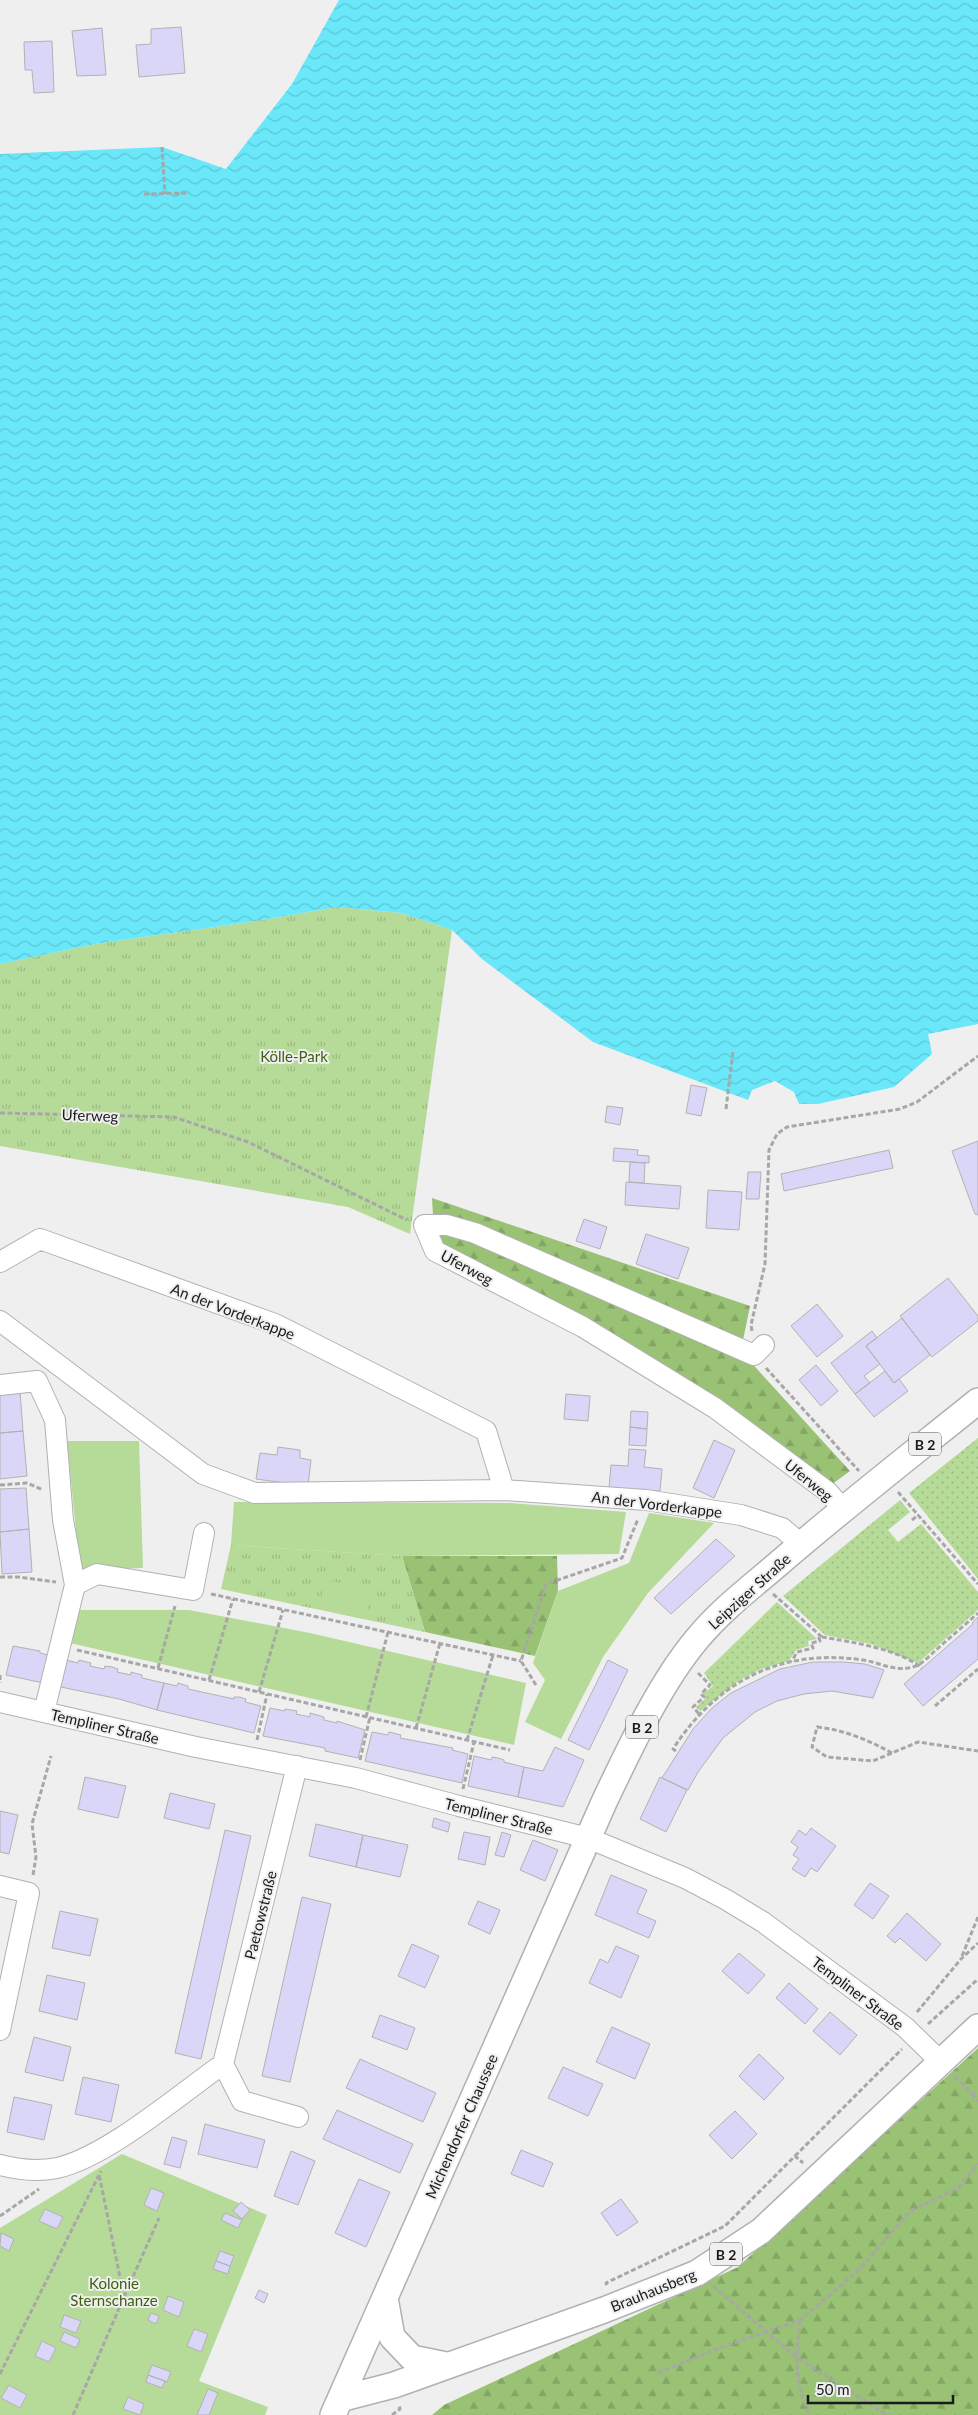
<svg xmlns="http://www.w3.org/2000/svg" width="978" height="2415" viewBox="0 0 978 2415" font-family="Lato,sans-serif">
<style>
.grass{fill:url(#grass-dots)}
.forest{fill:url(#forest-firs)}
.park{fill:url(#park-tufts)}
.garden{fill:#b6da97}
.water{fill:url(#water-waves)}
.building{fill:#d9d6f7;stroke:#b2b2b3}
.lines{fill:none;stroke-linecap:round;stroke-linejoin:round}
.minor-casing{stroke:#b1b1b2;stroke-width:22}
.major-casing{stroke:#b1b1b2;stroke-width:28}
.path{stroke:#a7a7a8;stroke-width:3;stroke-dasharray:5 2.5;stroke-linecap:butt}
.minor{stroke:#fff;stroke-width:20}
.major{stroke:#fff;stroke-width:25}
.labels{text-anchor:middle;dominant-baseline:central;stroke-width:4;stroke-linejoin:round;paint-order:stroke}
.shield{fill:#efeff0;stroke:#5a5a5b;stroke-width:1}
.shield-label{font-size:14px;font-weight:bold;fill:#1a1a1b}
.park-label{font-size:15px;fill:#3d610d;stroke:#efeff0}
.street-label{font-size:15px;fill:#1a1a1b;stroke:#efeff0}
</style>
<defs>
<pattern id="grass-dots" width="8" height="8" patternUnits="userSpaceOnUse" patternTransform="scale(1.25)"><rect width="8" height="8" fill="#b6da97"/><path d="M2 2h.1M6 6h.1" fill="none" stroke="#9cba82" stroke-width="1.8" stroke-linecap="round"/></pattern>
<pattern id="forest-firs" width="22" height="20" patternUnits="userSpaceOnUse" patternTransform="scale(1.25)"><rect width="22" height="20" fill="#9ac274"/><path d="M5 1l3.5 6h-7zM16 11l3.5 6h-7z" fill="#84a664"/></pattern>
<pattern id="park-tufts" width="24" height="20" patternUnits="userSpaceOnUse" patternTransform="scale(1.25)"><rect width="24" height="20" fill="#b6da97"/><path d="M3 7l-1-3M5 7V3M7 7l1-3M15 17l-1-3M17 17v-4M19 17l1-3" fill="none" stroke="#9cba82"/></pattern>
<pattern id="water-waves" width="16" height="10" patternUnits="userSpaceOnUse" patternTransform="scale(1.25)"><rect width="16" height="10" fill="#6ae7f9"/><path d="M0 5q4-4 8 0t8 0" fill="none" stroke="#5bc6d5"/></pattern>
</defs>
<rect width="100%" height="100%" fill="#efeff0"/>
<path class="grass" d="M978 1438V1579L909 1493Z
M900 1500 910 1512 888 1530 898 1542 921 1524 978 1592V1610L918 1663 871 1644 825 1635 783 1596Z
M777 1602 817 1639 808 1641 809 1646 796 1650 789 1661 761 1669 740 1680 700 1711 696 1707 706 1698 703 1694 713 1686 704 1673Z"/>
<path class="forest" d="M432 1198 750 1306 743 1340 747 1358 850 1471 831 1485 442 1244 433 1216Z
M402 1556H557L558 1591 535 1656 425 1632Z
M978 2048V2415H432L444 2405 738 2267Z"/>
<path class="park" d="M337 907 402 913 452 930 410 1234 348 1207 0 1146V964L95 944 249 922Z
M231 1545 402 1556 425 1632 221 1589Z"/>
<path class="garden" d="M67 1441H139L143 1568 80 1570Z
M234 1502 510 1503 626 1512 619 1554 402 1556 231 1545Z
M649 1513 714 1523 648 1593 603 1657 561 1739 525 1722 545 1680 533 1663 558 1591 629 1563Z
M325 1580 371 1589 364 1619 319 1609Z
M76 1610H189L310 1633 526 1683 514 1745 70 1643Z
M122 2154 267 2215 199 2381 268 2407 265 2415H0V2228Z"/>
<path class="water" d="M339 0H978V1024L928 1034 932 1054 894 1087 818 1104H799L794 1092 775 1081 752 1090 748 1100 593 1042 482 959 452 930 402 913 337 907 249 922 95 944 0 964V154L162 147 226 169 292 84Z"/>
<path class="building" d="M181 27 185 73 139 77 136 45 151 44V29Z
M102 28 106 75 77 76 72 31Z
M52 41 54 92 34 93 32 70H25L24 42Z
M691 1085 707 1088 701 1116 686 1113Z
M607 1106 623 1108 620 1125 605 1122Z
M978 1141V1215L975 1214 952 1151Z
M614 1148 638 1150 637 1155 649 1156V1163L613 1161Z
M889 1150 893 1168 784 1191 781 1174Z
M630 1162 645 1163 644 1183 629 1182Z
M748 1172H761L759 1199H746Z
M626 1182 681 1186 679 1209 625 1205Z
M708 1190 742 1192 739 1230 706 1228Z
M584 1219 607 1227 600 1249 576 1241Z
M646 1234 689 1248 678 1279 636 1264Z
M948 1278 978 1316V1321L932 1357 900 1316Z
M817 1304 843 1336 817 1357 791 1326Z
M902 1318 930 1355 894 1383 866 1346Z
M872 1331 877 1338 866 1346 880 1364 864 1376 870 1383 855 1394 831 1363Z
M816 1365 838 1391 821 1406 799 1380Z
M885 1371 894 1383 899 1379 908 1391 874 1417 855 1394Z
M20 1391 23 1431 0 1433V1393Z
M566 1394 590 1396 588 1421 564 1419Z
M631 1411 648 1412 647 1429 630 1427Z
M630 1427 647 1429 646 1446 629 1445Z
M23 1431 27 1476 0 1479V1433Z
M714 1440 735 1450 714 1498 693 1488Z
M278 1447 300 1450V1458L311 1460 308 1486 256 1479 260 1453 277 1455Z
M629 1449 646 1450 644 1467 662 1469 660 1491 609 1488 611 1465 628 1466Z
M26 1488 29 1529 0 1532V1489Z
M29 1529 32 1572 2 1574 0 1532Z
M716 1539 735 1556 671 1614 654 1598Z
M978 1617V1659L923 1706 904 1684 973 1624 972 1623Z
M13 1646 40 1651V1653L55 1657 48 1684 6 1675Z
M62 1659 78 1663 79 1660 91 1663 90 1666 104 1669 105 1666 112 1667 118 1669 117 1672 131 1675V1672L138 1674 142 1675V1678L164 1683 157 1710 119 1699 56 1686Z
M608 1660 628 1670 589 1750 568 1740Z
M844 1662 865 1664 884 1670 873 1698 832 1691 804 1694 777 1701 755 1712 723 1738 698 1772 688 1790 662 1778 693 1729 712 1708 731 1693 780 1669 813 1662Z
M164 1683 177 1686 178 1683 188 1686V1689L234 1699V1697H239L246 1699 245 1702 261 1706 254 1733 157 1710Z
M270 1708 285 1711V1709L297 1711 296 1714 310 1717V1713L324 1717V1720L337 1723V1721L365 1730 358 1758 325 1751V1748L263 1736Z
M372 1732 388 1735 389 1732 401 1735 400 1738 453 1748 452 1750 468 1754 462 1783 365 1761Z
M555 1747 584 1760 563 1807 518 1797 524 1767 543 1771Z
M474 1756 491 1760 492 1757 498 1758 504 1760V1762L524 1767 518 1797 468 1786Z
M85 1777 126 1786 118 1818 78 1809Z
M660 1777 687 1790 666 1832 640 1819Z
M170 1793 215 1804 209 1829 164 1818Z
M0 1811 18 1815 9 1854 0 1852Z
M434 1818 450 1823 448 1832 432 1827Z
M316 1824 363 1835 356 1867 309 1856Z
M811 1828 836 1846 817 1872 811 1868 805 1877 792 1869 799 1859 793 1855 798 1847 791 1842 799 1830 806 1835Z
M225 1830 251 1836 201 2059 175 2053Z
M464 1832 490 1837 485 1865 458 1859Z
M502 1832 511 1835 504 1857 495 1855Z
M363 1835 408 1845 400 1877 356 1867Z
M533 1840 558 1850 545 1881 520 1870Z
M611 1875 647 1890 637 1913 656 1921 649 1938 595 1915Z
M870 1883 889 1896 873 1919 854 1905Z
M302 1897 331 1904 290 2082 262 2076Z
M478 1901 500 1910 490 1934 468 1924Z
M60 1911 98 1919 90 1956 52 1948Z
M907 1913 941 1944 926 1961 900 1938 895 1943 887 1936Z
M412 1944 439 1956 425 1988 398 1976Z
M616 1946 639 1956 621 1998 589 1983 600 1959 608 1963Z
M739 1953 765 1975 748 1994 722 1971Z
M47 1975 85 1983 77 2020 39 2011Z
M789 1983 818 2009 805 2024 776 1998Z
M830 2012 857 2035 840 2055 813 2031Z
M380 2015 415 2028 407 2050 372 2037Z
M612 2027 650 2044 635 2079 596 2062Z
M34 2037 71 2047 63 2081 25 2072Z
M759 2054 784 2078 764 2100 739 2076Z
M360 2059 436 2093 423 2122 346 2088Z
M563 2067 603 2084 588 2116 548 2098Z
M83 2077 119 2085 111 2122 75 2114Z
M14 2097 52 2105 44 2140 7 2132Z
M337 2110 413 2144 400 2173 323 2139Z
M735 2111 757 2134 732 2159 709 2135Z
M205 2124 265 2140 257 2168 198 2154Z
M172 2137 187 2141 180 2168 164 2164Z
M521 2150 553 2163 543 2187 511 2174Z
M291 2151 315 2161 298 2205 274 2196Z
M359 2179 390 2192 366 2247 335 2233Z
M151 2188 164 2193 157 2211 144 2205Z
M621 2199 638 2222 617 2236 601 2213Z
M241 2202 250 2210 242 2219 233 2211Z
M45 2209 63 2217 57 2229 39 2221Z
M225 2213 242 2220 238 2228 221 2220Z
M1 2233 14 2239 9 2251 0 2246Z
M220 2251 234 2256 230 2266 216 2261Z
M216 2261 230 2266 228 2274 213 2269Z
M259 2290 268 2294 264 2303 255 2298Z
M168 2296 184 2302 179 2317 163 2310Z
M151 2313 159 2316 156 2324 148 2320Z
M64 2315 81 2321 76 2333 60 2327Z
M194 2329 208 2334 201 2352 187 2346Z
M64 2332 80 2339 76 2348 60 2341Z
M42 2341 56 2348 49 2362 35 2356Z
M152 2365 171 2372 167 2382 148 2375Z
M148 2375 165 2381 162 2388 146 2382Z
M9 2385 27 2395 20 2408 1 2398Z
M208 2389 218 2393 209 2415H197Z
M128 2397 144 2404 140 2415 123 2409Z"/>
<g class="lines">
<g class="minor-casing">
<path id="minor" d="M0 1262 40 1239 275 1324 486 1431 504 1490
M0 1321 203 1474 255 1493 504 1490 646 1500 741 1515 782 1528 801 1544
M764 1345 754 1355 475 1233 447 1225H424L435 1251 583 1327 715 1408 828 1492 843 1509
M0 1385 37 1381 55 1420 63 1520 75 1585 44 1712
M75 1585 97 1574 193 1590 204 1533
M0 1702 196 1747 356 1778 459 1806 588 1838 685 1878 725 1899 763 1922 905 2027 941 2062
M0 1886 29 1893 0 2030
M223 2064 242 2101 298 2117
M0 2165C19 2170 37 2172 57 2168 107 2157 180 2094 223 2064L297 1766"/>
</g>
<g class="major-casing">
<path id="major" d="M385 2298 392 2337 412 2358 446 2365
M340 2399 394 2385 604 2310 697 2273 761 2231 978 2027
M333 2415 605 1800C630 1748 660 1683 697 1639 721 1610 750 1588 778 1564 843 1508 911 1455 978 1401"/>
</g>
<path class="path" d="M162 147 165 194
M144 194 187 193
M726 1109 733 1052
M0 1113 174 1117 248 1142 407 1220
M752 1331 751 1325 765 1264 769 1150 777 1134 787 1127 900 1109 917 1102 978 1056
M766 1368 859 1471
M0 1485 27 1483 43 1490
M898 1492 978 1584
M912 1520 918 1515
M0 1577H18L56 1582
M211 1594 521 1661
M773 1594 822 1637 819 1638 820 1641 811 1643 813 1648 797 1652 792 1661
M822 1637C852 1642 899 1649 922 1668
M77 1650 510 1750
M158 1668 175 1606
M698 1673 710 1685 701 1694 704 1697 693 1707 699 1714
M0 1675V1683
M209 1680 233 1599
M536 1685 521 1661 546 1584 622 1558 638 1519
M259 1692 283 1610
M935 1706 978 1669
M366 1717 388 1632
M416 1728 440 1643
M257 1740 267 1694
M467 1740 493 1655
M676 1751 673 1749C717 1681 781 1648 863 1660 882 1663 898 1674 918 1665 924 1662 930 1655 935 1651 949 1638 964 1626 978 1613
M892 1753C868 1740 845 1730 817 1727L812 1747 827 1757 873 1761 918 1742 978 1751
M360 1760 370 1717
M463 1789 474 1742
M33 1875 36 1857 32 1824 51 1756
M962 1956 978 1917
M917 2012 961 1959 978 1943
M928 2024 978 1979
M955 2077 972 2094 978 2093
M972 2094 978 2101
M795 2156 902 2049
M0 2216 39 2189
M607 2285 606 2283 725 2226 795 2156 803 2163
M713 2286 796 2357 887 2415
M124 2297 159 2218
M800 2320C796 2355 793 2382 810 2415
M658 2373 714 2350 800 2320 860 2269 910 2211 958 2188 978 2164
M0 2374 101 2171
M73 2415 124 2297 99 2174
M392 2415 400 2409 399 2405"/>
<use href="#minor" class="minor"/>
<use href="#major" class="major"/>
</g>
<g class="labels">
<g class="shield">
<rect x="909" y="1432.5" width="32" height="23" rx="4"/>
<rect x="626" y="1715.5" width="32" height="23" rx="4"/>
<rect x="710" y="2242.5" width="32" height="23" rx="4"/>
</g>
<g class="shield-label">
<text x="925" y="1444">B 2</text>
<text x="642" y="1727">B 2</text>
<text x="726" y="2254">B 2</text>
</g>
<g class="park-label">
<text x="294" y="1056">Kölle-Park</text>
<text x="114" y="2283">Kolonie<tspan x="114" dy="17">Sternschanze</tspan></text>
</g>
<g class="street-label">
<text transform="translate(90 1115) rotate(2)">Uferweg</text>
<text transform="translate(467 1267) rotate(28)">Uferweg</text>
<text transform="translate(233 1311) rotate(21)">An der Vorderkappe</text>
<text transform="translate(809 1480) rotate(39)">Uferweg</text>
<text transform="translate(657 1504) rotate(7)">An der Vorderkappe</text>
<text transform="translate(749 1591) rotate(-42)">Leipziger Straße</text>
<text transform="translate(105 1726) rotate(13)">Templiner Straße</text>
<text transform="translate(499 1816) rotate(14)">Templiner Straße</text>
<text transform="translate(260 1915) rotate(-76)">Paetowstraße</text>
<text transform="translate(858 1993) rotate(37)">Templiner Straße</text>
<text transform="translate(461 2126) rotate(-66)">Michendorfer Chaussee</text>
<text transform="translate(653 2290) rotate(-22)">Brauhausberg</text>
</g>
</g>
<path d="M808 2395v8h145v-8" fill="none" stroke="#1a1a1b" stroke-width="2.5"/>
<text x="816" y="2395" font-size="15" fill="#1a1a1b" stroke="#efeff0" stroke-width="4" paint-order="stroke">50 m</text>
</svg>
